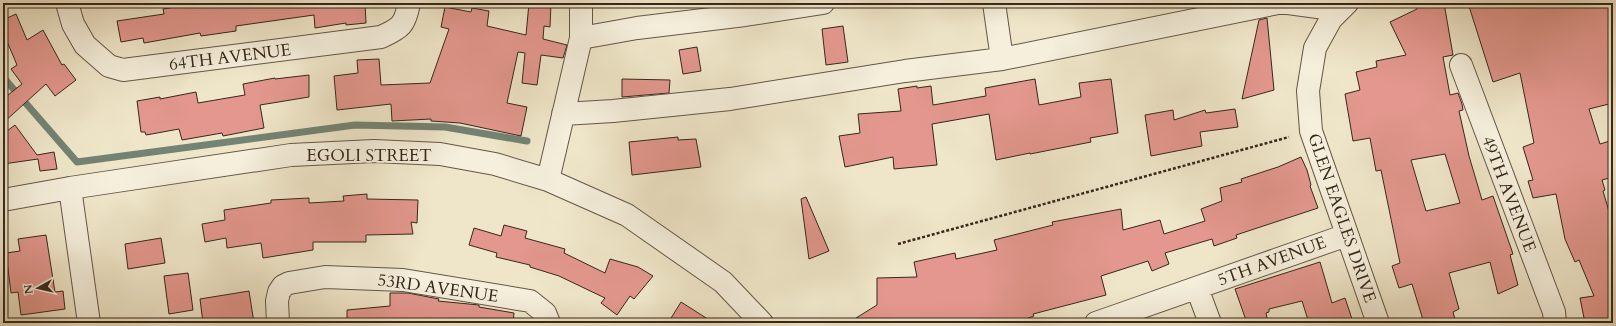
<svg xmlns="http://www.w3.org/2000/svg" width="1616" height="326" viewBox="0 0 1616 326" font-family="Cardo,serif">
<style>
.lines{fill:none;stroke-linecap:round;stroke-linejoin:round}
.stream{stroke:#738374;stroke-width:7}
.building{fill:#e3978e;stroke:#36271a;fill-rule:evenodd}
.street-casing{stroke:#645746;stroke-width:24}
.path{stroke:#36271a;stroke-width:2.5;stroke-dasharray:3 2;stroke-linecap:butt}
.street{stroke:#f5efdc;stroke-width:22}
.labels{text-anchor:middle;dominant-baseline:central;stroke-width:3.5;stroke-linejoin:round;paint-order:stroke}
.street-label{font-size:17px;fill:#36271a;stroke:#f5efdc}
</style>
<rect width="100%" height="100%" fill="#efe6c9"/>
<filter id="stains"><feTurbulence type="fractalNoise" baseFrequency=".005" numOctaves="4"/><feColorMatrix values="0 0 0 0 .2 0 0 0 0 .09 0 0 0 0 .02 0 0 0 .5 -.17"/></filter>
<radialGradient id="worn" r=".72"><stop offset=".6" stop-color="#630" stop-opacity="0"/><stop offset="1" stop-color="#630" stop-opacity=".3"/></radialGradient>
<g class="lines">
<path class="stream" d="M3 77 77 162 355 125 445 127 527 141"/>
</g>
<path class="building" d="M198 3H365L366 23 346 25V23L315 28 314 15 236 26V31L201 36 200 33 144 43 143 38 121 42 117 21 164 14 163 9Z
M529 3H551L550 27 544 26 543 39 567 45 563 58 541 55 537 85 522 83 525 53 518 52 507 103 527 107 521 136 460 123 431 121V119L392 121 391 104 337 110 334 76 358 73 357 60 379 59 381 85 430 83 449 29 441 27 445 7 471 12 472 8 489 11 487 26 526 35Z
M1416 3H1444L1453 55 1443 57 1450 95 1458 93 1462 104 1463 110 1459 111 1469 156 1482 200 1493 196 1513 254 1510 255 1518 285 1498 294 1490 262 1449 273 1459 309 1453 312 1456 323H1424L1412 284 1399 288 1392 266 1400 263 1381 170 1376 171 1370 138 1353 141 1345 94 1360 90 1356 72 1377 67 1376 61 1406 55 1390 22 1417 9ZM1445 154 1460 203 1426 211 1411 160Z
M1468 3H1613V103L1589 109 1600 144 1613 140V177L1602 180 1605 190 1603 191 1613 225V323H1585L1580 298 1594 296 1579 260 1575 262 1565 239 1556 194 1533 198 1528 181 1533 180 1523 147 1534 143 1520 73 1493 82Z
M16 14 27 40 43 30 62 65 64 64 76 80 55 96 46 84 3 123V99L22 84 11 69 17 65 3 32V20Z
M1267 18 1274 90 1242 99 1259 20Z
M843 26 848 62 826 65 822 29Z
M697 47 701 71 683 74 679 50Z
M309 75V97L260 105 264 128 223 136 222 133 182 140 179 129 146 135 145 132H141L137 101 160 97V99L196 92 198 103 245 95 243 84 275 78V79Z
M622 79 670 80 669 93 622 97Z
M1035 79 1039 105 1081 97 1079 83 1111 79 1118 133 1090 138 1091 142 1030 154V153L996 160 989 114 932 124 937 165 894 169 893 157 845 167 839 136 860 133 858 114 901 111 898 89 917 86V88L931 86 933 105 986 96 985 88Z
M1235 109 1238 127 1200 132 1202 146 1151 156 1145 115 1173 110 1174 120 1205 110 1206 113Z
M15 125 37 155 54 152 57 169 40 171 38 159 3 164V134Z
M678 137V140L696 139 701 167 632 175 629 142Z
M1301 157 1307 170 1311 185 1310 186 1318 208 1236 235 1237 238 1214 246 1212 239 1165 253 1169 264 1152 271 1148 261 1101 276 1106 295 1033 314 1034 316 1015 323H848L877 305V278L917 277 914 262 955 253 956 259 997 250 994 240 1053 225 1052 222 1121 209 1123 230 1160 220 1164 234 1205 221 1201 209 1222 201 1220 188 1242 182 1241 179 1278 167Z
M367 194V199L418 200 417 223 411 222 413 234 366 235V242H313V250L263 258 261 243 227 248 226 238 205 242 202 224 225 220 224 210 271 203V200L309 198V203L344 201 343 196Z
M806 197 829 251 809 259 801 199Z
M504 225 527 231 525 238 565 249 564 253 605 273 610 259 638 267 653 276 634 299 630 296 617 315 601 303 605 298 559 276 530 267V265L496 257 497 253 469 245 474 228 501 236Z
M46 235 55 292 63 291 65 309 21 315 18 292 11 293 6 253 20 251 18 239Z
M161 238 165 263 128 269 125 244Z
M1320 262 1332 303 1345 298 1352 319 1341 323H1309L1302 301 1269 309V312L1266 313 1268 323H1247L1235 289Z
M188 273 193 310 169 314 164 276Z
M249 291 254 323H203L200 299Z
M390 293H408L439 299 438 301 479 305V307L514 313 513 323H347V310L390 306Z
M681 302 714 323H668Z"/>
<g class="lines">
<g class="street-casing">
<path id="street" d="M67 3 73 24 85 45 109 66 123 70 381 37C401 28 405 25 409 3
M994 3 1002 59
M1347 3 1331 19 1315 48 1308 91 1311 131 1378 323
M581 38 637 28 745 15 823 3
M1461 65 1554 312 1555 323
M563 114 613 111 730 99 905 71 1002 59 1278 3H1288L1340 10
M548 180 581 38V3
M70 188 89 323
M3 200 70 188 291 155 374 151 440 154 495 164 548 180 627 215 723 282 762 323
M1197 288 1210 323
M278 323 277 301 279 292 283 286 289 283 325 277 403 280 530 301 545 313 549 323
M1096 323 1347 235"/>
</g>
<path class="path" d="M898 244 1289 137"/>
<use href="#street" class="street"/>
</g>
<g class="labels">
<g class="street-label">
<text transform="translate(230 57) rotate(-7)">64TH AVENUE</text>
<text x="369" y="155">EGOLI STREET</text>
<text transform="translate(1509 194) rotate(69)">49TH AVENUE</text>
<text transform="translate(1342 218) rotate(71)">GLEN EAGLES DRIVE</text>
<text transform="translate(1272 261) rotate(-20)">5TH AVENUE</text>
<text transform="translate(438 288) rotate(8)">53RD AVENUE</text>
</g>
</g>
<rect width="1616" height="326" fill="none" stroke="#efe6c9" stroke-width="16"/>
<rect x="4" y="4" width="1608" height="318" fill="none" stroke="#36271a" stroke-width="2"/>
<rect x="8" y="8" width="1600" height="310" fill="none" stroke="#36271a"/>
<g transform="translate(38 288) rotate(262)" stroke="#f5efdc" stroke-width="3" paint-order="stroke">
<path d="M0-3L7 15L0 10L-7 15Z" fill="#36271a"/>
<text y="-6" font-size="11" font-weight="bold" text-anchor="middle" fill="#36271a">N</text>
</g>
<rect width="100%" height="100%" filter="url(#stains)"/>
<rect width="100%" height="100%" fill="url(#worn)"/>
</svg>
